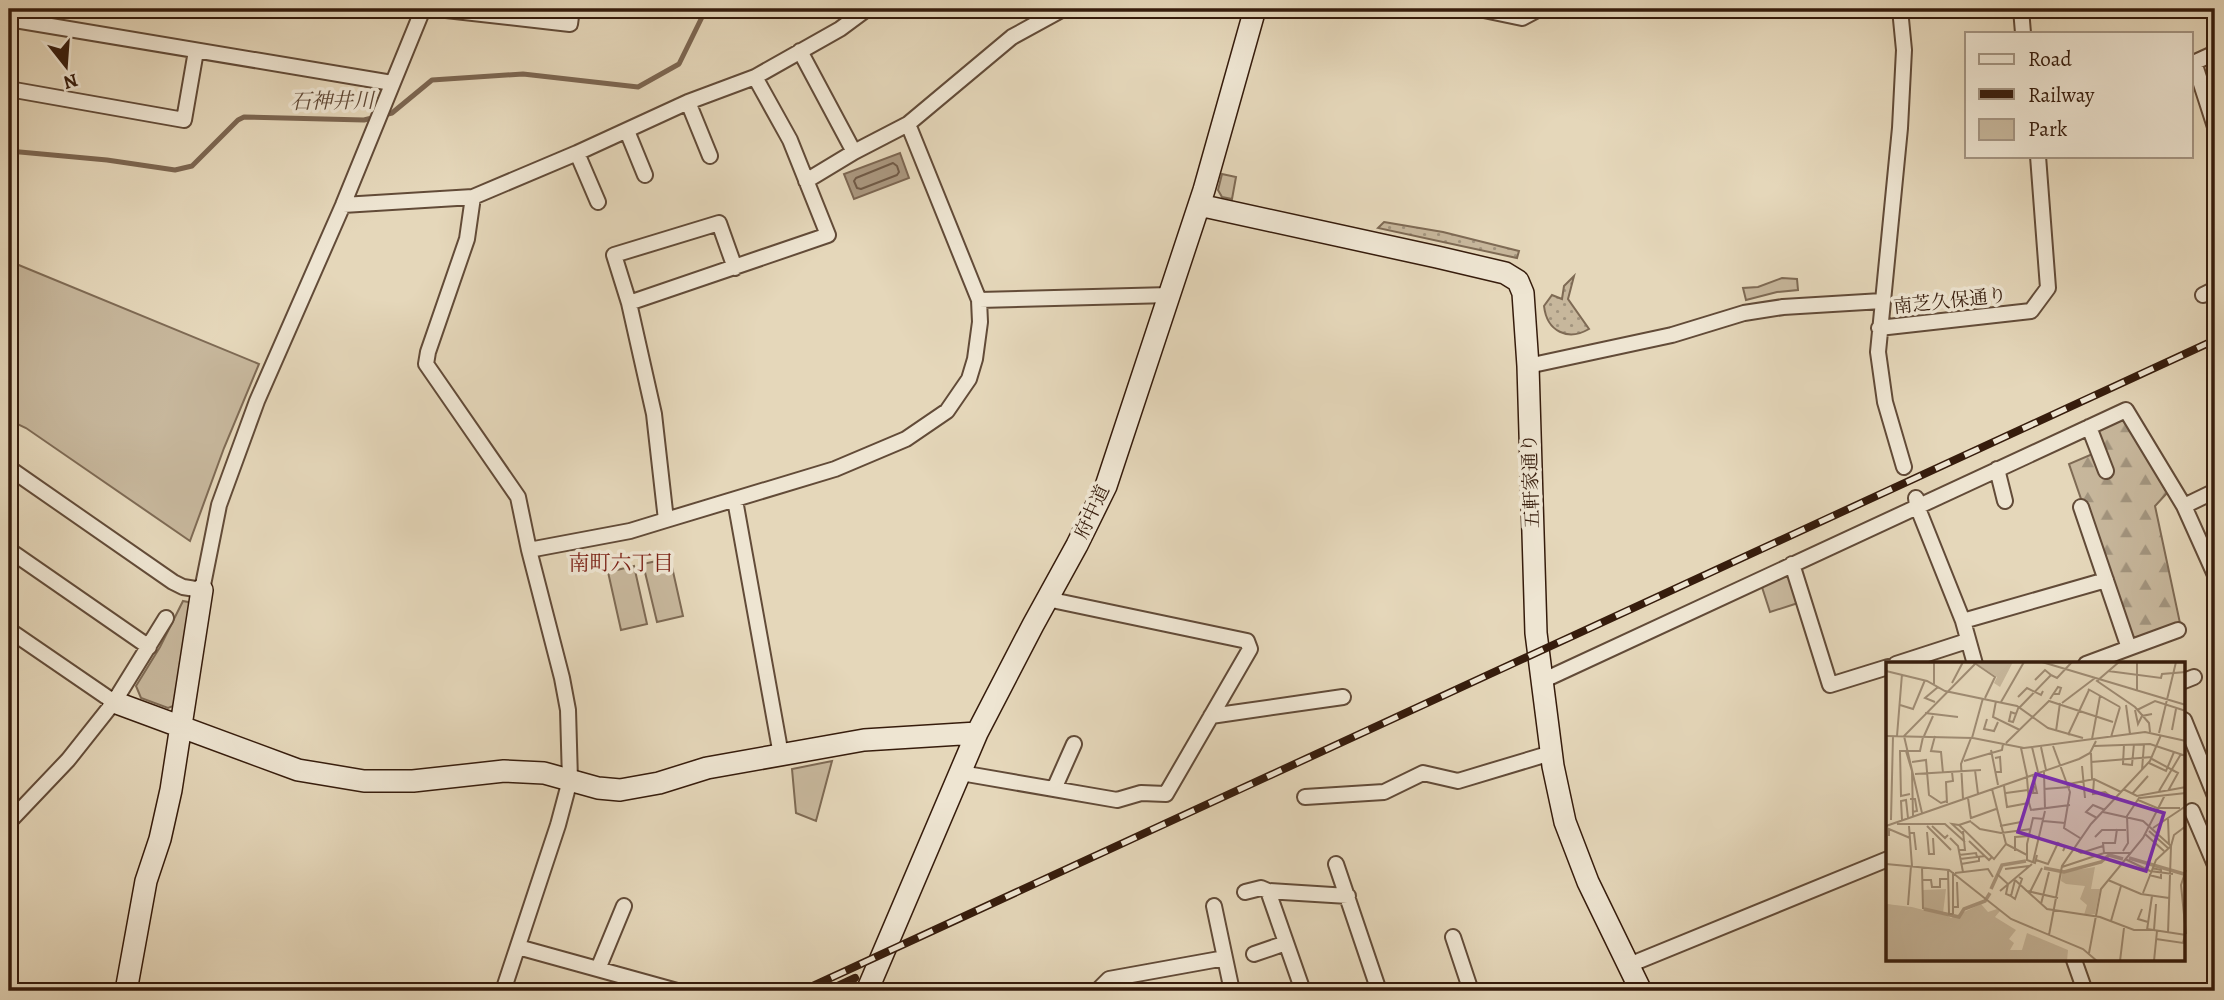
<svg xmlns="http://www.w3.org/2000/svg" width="2224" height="1000" viewBox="0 0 2224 1000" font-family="Alegreya,'Noto Serif JP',serif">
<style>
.green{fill:#c7b79c;stroke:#7e6a54;stroke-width:2}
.forest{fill:url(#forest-firs);stroke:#7e6a54;stroke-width:2}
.garden{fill:url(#garden-dots);stroke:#7e6a54;stroke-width:2}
.water{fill:#aa977f;stroke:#7c6651;stroke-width:2}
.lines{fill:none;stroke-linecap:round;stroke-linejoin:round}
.shore{stroke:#705a46;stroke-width:2}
.stream{stroke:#7c6651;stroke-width:5}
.street-casing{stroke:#624b38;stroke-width:18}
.secondary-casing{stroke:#361c0c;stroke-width:24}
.street{stroke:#eee5d2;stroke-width:14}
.secondary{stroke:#eee5d2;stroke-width:21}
.rail-casing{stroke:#361c0c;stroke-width:8}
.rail{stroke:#eee5d2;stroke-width:5;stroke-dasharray:16;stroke-linecap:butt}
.labels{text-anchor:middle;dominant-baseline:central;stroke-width:7;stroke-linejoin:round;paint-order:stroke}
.street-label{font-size:19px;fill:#361c0c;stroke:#eee5d2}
.water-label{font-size:21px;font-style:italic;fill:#5f4734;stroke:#eee5d2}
.neighbourhood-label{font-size:21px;fill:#7a1f14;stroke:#eee5d2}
.inset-river{fill:none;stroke:#aa977f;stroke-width:3.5}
.inset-road{fill:none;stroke:#9f8c74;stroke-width:2}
.view{fill:#7b2cbf;fill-opacity:0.15;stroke:#7b2cbf;stroke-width:3.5}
.inset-edge{fill:none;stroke:#361c0c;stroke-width:3.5}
</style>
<defs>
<pattern id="forest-firs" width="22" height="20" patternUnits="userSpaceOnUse" patternTransform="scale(1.75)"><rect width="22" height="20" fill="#c7b79c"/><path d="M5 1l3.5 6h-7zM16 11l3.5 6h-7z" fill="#a2947e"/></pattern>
<pattern id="garden-dots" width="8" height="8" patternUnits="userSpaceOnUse" patternTransform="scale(1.75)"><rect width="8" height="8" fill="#c7b79c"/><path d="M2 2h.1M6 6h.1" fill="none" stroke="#a2947e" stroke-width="1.8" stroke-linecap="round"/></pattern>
</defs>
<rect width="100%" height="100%" fill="#e5d7ba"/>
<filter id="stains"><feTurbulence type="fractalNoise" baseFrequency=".00286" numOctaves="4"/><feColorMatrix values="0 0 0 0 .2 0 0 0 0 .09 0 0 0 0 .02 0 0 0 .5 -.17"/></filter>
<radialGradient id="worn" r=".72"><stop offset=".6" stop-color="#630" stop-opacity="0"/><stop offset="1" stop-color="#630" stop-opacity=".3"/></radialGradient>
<path class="green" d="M1222 174 1236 177 1232 199 1222 197 1218 190Z
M9 261 259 364 224 448 190 541 26 428 9 420Z
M1782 278 1797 279 1798 290 1777 292 1746 300 1743 288 1758 287Z
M670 558 683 616 657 622 643 564Z
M634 566 647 624 621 630 608 572Z
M1786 574 1790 576 1798 603 1770 612 1761 584Z
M183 601 188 602 190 605 176 705 168 708 141 698 136 686 160 647Z
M832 761 816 821 796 813 792 769Z"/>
<path class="forest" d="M2124 415 2167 493 2155 506 2180 623 2130 641 2069 464 2102 450 2092 428Z"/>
<path class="garden" d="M1384 222 1443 232 1519 251 1517 258 1378 228Z
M1574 276 1568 299 1589 329C1568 341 1547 332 1544 306L1552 295 1562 299 1564 286Z"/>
<path class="water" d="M900 153 909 178 854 199 844 174Z"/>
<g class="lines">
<path class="shore" d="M893 163 897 166 899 172 897 175 861 189 857 188 854 181 856 178Z"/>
<path class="stream" d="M9 151 107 160 175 170 192 166 238 120 244 117 364 120 392 113 432 80 523 74 638 87 679 64 706 9"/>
<g class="street-casing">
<path id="street" d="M437 9 570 24 572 9
M1479 9 1522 18 1539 9
M1900 9 1904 50 1900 128 1878 352 1885 402 1904 467
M2021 9 2023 33
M9 19 392 83
M800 51 854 152
M2194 62 2215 127
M2191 64 2215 53
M9 89 184 120 196 51
M688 102 710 156
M627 131 645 175
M577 153 598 202
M806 181 854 152 908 124 1012 37 1063 9
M473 197 467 239 428 352 426 364 518 497 529 550 562 678 568 710 570 780 558 825 503 991
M343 205 473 197 577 153 688 102 755 77 840 29 867 9
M2203 295 2215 289
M979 300 1170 295
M629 303 614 255 719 223 735 268
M1879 328 2031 311 2048 288 2038 156
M1528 366 1672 335 1744 313 1783 307 1882 301
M2089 427 2106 471
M9 468 173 582 183 587 202 590 219 505 257 401 343 205 423 9
M1997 469 2005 501
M1916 498 1917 506 1963 621 1975 664
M735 500 781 755
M2184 506 2215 575
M2081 507 2129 648 2086 664
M666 520 654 414 629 303 828 235 790 140 755 77
M9 550 149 647
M529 550 630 531 666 520 835 469 906 439 947 411 969 379 975 359 980 322 979 300 908 124
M1792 564 1830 685 1888 667
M1963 621 2106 580
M9 630 114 702
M2129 648 2178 630
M1896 664 1967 641
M1542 681 2126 410 2184 506 2215 491
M2184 681 2194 677
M1211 716 1343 697
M2184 720 2215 796
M961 773 1117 800 1141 793 1166 794 1250 649 1247 641 1047 599
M1054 789 1074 744
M1305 797 1384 792 1423 773 1458 781 1551 753
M2192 811 2215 865
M9 822 68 760 114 702 166 618
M1336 864 1379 991
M1268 891 1303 991
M1245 892 1261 888 1268 891 1348 896
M1214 906 1225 958
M1453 937 1471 991
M518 947 677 991
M1254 954 1286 943
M2074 960 2085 991
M1629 965 1888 859
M598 969 624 906
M1097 991 1109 979 1225 958 1232 991"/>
</g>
<g class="secondary-casing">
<path id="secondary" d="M1199 205 1437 257 1505 273 1518 281 1523 293 1528 366 1536 633 1553 766 1565 822 1588 882 1641 991
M114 702 298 770 364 781H413L504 771 544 773 598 788 620 790 659 783 707 768 864 740 977 733
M126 991 146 881 160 839 171 790 202 590
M867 991 977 733 1033 625 1077 545 1106 486 1204 190 1255 9"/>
</g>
<use href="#street" class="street"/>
<use href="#secondary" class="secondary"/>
<g class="rail-casing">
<path id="rail" d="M802 991 2215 340
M827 991 855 978"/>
</g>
<use href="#rail" class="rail"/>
</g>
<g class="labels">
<g class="street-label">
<text transform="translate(1950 301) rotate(-6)">南芝久保通り</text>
<text transform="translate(1531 481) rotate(-92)">五軒家通り</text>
<text transform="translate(1092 512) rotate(-65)">府中道</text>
</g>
<g class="water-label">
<text transform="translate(332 101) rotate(-1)">石神井川</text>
</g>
<g class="neighbourhood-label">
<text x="621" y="563">南町六丁目</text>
</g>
</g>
<g transform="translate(1886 662)">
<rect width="299" height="299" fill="#e5d7ba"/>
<path d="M127 0 114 25 108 21 111 15 91 2ZM209 205 205 227H214L209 252 198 253 201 243 194 237 199 224 180 222 175 219 176 210ZM60 227 57 251 65 256 95 242 102 250 111 247 114 249 109 255 130 268 123 277 128 281 124 288H136L141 271 182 288 181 299H0V242L37 248V228Z" fill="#c7b79c"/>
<path d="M0 242 26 245 37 248V256L65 260 82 269 88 278 86 292 75 299H39L38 291 34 293 36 299H6L17 292 2 299 0 288 30 282 35 271 34 248H0ZM20 251 29 260V272L21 277 0 281V264L28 272 26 263 0 257Z" fill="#c7b79c"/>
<path class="inset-river" d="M243 196 298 212M158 206 178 210 215 200 223 193 237 197M105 227 116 203 140 199M38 247 73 255 78 247 99 239 104 231"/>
<path class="inset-road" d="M87 0 109 15 99 36M156 0 300 43M233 0 211 19 249 45 263 61 264 70M0 9 41 19 59 29 131 44 162 66 197 76M222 9 275 16 276 12 300 10M149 18 159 8 165 13M66 21 77 0M48 22V0M202 27 234 45M251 29V0M132 35 141 26 155 33 157 29M164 37 172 25 175 26 173 32H168M110 39 107 55 134 68M49 40 39 36 52 25M115 40 138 0M176 41 209 16M14 43 27 47 39 18M240 43 244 72M134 45 165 13 171 16 186 0M249 48 252 62 256 54 266 52M251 48 269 39 300 49M39 51 72 55M130 52 125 50 123 59 127 60 133 44M101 57 98 67 108 69 112 60M286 68 290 47M170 69 174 41M273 71 290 0M182 73 203 28M0 74 87 76 138 86 259 70 300 79M11 74 16 12M38 74 47 54M49 74 45 89 55 90 57 111M225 75 234 45M86 76 97 36M206 77 214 34M120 81 163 39 227 60M238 82 237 102 246 103 248 82M167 84 184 130 178 166 194 176M208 84 264 82 300 94M146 85 152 110M155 85 160 108M135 86 141 114M105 88 112 123M22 89H34L37 75M205 91 206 117M109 96 114 95 115 110H110M266 97 292 111 282 129M78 99 116 88 117 82M26 100 40 98 43 133 55 141 61 139M205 100 266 95M263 101 280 109 288 90M196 104 199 136M89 108 92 132M256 108 258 82M158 110 159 147M29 112 95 108M147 113 151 131H147L148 124M141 116 143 141M208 117 207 132 219 130 228 137M183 122 208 117 235 130M118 124 121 145 143 141 145 148 184 143M106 127 120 182 141 193M158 127 184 125M237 127 251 134 300 125M273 129 295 92M120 131 142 128M24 132 15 134 14 89H20L26 109 27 154M246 132 262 114M82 136 85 157M254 136 300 131M24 137H29L31 149 26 150M77 137 75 102 85 76M252 138 271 146H294M61 141 60 120 67 119 66 110M217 150 257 159 285 184M36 151 18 74 91 0M85 156 110 147M211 156 200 150 207 143 219 148M282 157 283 183M5 158 7 74M16 158 15 139 20 138 22 156M85 159 73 163 108 197 120 182M157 159 179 161M85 160 94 167 115 171 145 167M11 162H59L79 180M73 163 66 162 77 172M0 164 193 97 204 91 210 79M23 164 26 204M41 164 65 188M46 164 59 176 62 173M114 164 135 160M267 166 300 144M263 169 282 186M41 170 43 192H48L47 176M23 171H28L30 188M259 172 278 189M3 174V167L24 176M209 175 216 168H240M64 176 72 184 77 210M83 179 103 198 106 195M188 187 195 191 217 184M72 188H79L77 169M129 189V175L144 174M237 189 242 181 241 154 255 133M218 191 217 181H229L231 167M73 193 90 191 91 195M151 193 149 201 141 198V182L147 156 158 157M74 197 99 194M239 197 264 209 287 212M150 198 162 202 172 181 179 185 177 189M147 200 159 149M0 202 63 208 125 257 197 287 211 299M75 202 93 199V195M36 205 37 247M176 205 218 191H244M62 207 63 252H67M119 207 143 204M300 208 295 223 300 272M69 211 102 207 107 215M111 212 122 222 120 232 125 234M263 213 275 216V208L266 206M36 218H45L46 225H54V217H62M129 218 141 229 172 236M129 218 125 234 129 237 136 217 133 215M222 218 255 232 283 236M114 229 146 202M141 229 161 247 214 255 248 268H266M144 230 156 206M257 231 270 198 285 184M155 242 163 210M22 243 25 204M67 245H72L71 220M256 247 252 257 262 260M67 252V210M225 259 235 224M261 267 300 273M261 268 266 234M268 268 270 242M282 271 285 184 288 173 300 164M163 273 176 204 205 162 264 99 275 73M270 277 297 281 299 273M203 291 215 227 257 176 279 133M234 299 238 266M268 299 271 269"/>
<path class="view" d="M150 112 278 151 260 209 132 170Z"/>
<rect width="299" height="299" class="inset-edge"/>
</g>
<rect width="2224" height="1000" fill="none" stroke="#e5d7ba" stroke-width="35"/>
<rect x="10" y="10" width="2203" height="979" fill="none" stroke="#361c0c" stroke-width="3.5"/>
<rect x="18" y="18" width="2189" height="965" fill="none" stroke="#361c0c" stroke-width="2"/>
<rect x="1965" y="32" width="228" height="126" fill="#eee5d2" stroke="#a49583" stroke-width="2"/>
<rect x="1979" y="54" width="35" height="10" fill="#eee5d2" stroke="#a49583" stroke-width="2"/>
<text x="2028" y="66" font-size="21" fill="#361c0c">Road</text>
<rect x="1979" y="89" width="35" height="10" fill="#361c0c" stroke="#a49583" stroke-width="2"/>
<text x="2028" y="102" font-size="21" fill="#361c0c">Railway</text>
<rect x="1979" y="119" width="35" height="21" fill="#c7b79c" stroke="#a49583" stroke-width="2"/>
<text x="2028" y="136" font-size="21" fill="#361c0c">Park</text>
<g transform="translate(66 66) rotate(163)" stroke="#eee5d2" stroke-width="5" paint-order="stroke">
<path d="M0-5L12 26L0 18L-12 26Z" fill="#361c0c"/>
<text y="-10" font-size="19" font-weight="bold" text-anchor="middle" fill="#361c0c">N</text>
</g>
<rect width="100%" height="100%" filter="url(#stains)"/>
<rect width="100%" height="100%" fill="url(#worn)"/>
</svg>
